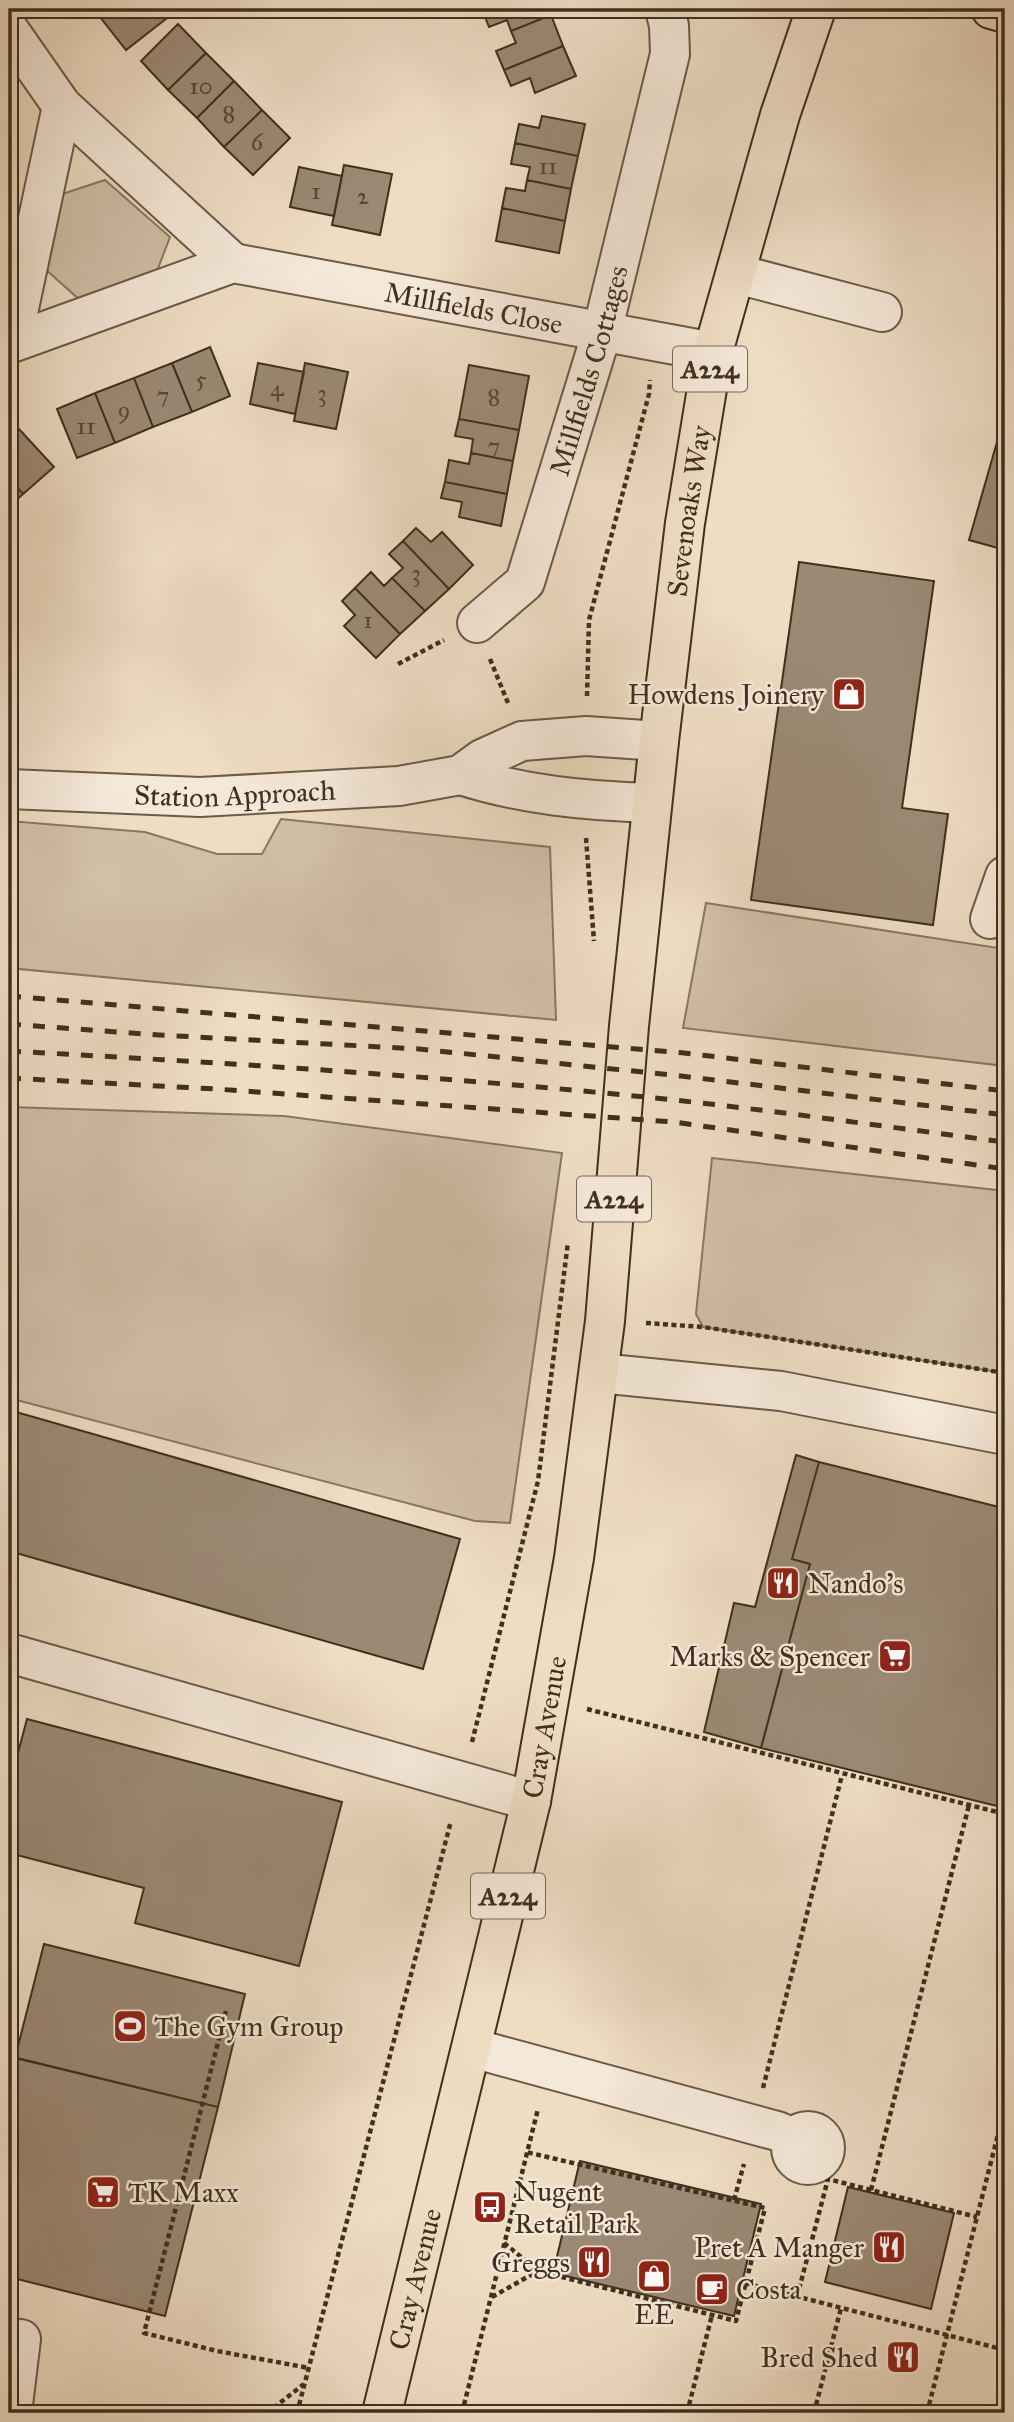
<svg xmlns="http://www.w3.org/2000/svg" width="1014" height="2422" viewBox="0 0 1014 2422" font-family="'IM FELL Great Primer',serif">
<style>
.green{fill:#d1bfa7;stroke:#897762;stroke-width:2}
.building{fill:#9b8974;stroke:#412f1e;stroke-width:2}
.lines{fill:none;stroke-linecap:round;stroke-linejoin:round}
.minor-casing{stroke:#6c5a47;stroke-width:42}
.major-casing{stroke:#412f1e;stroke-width:42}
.path{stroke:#412f1e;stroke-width:4.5;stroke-dasharray:5 3.5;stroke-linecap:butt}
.minor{stroke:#f4e8d8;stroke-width:38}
.major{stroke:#eedcc3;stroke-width:38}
.rail{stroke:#412f1e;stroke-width:5;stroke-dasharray:12 12;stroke-linecap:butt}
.labels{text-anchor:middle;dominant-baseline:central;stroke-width:5;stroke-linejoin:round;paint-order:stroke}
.number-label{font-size:24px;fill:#584634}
.shield{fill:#f4e8d8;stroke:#776656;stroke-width:2}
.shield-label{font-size:26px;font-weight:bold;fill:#412f1e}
.street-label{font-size:28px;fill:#412f1e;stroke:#f4e8d8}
.poi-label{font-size:28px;fill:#412f1e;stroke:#f4e8d8;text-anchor:end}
</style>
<rect width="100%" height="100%" fill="#eedcc3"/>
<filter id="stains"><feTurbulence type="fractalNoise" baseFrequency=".00286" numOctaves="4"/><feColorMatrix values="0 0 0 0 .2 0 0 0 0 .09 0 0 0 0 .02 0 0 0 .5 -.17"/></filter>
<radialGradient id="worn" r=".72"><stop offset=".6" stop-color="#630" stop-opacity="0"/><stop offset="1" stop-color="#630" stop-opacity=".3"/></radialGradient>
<path class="green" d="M105 180 170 237 157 271 81 301 45 269 62 194Z
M281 819 550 847 556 1020 9 968V821L145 832 217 854H262Z
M706 903 1005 949V1066L683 1028Z
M9 1107 284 1116 562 1153 510 1523 475 1521 9 1398Z
M712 1158 1005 1191V1373L703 1327 696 1314Z"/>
<path class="building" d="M94 9H111L100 17Z
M111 9H160L167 18 126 50 100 17Z
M482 9H549L551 15 511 31 507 20 489 27Z
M551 15 563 46 504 70 496 51 516 43 511 31Z
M178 24 206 53 168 90 141 61Z
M563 46 576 76 535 93 530 78 511 86 504 70Z
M206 53 234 81 197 118 168 90Z
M234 81 262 110 224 147 197 118Z
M262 110 290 138 253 175 224 147Z
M542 116 585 124 578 156 515 143 519 124 539 128Z
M515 143 578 156 571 189 527 180 530 167 511 164Z
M344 165 392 174 380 235 332 225Z
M299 167 342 176 334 216 290 207Z
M527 180 571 189 565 221 502 208 506 188 525 191Z
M502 208 565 221 559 253 496 241Z
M210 347 230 396 192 412 172 363Z
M172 363 192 412 153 427 134 378Z
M258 363 304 372 295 414 250 404Z
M305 363 348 372 336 429 294 421Z
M469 365 529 376 519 430 459 419Z
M134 378 153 427 115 443 95 393Z
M95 393 115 443 77 458 57 409Z
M1005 414V550L969 540Z
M459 419 519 430 513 461 471 453 473 439 455 436Z
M18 428 54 467 23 494 9 478V436Z
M471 453 513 461 507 494 445 482 449 460 469 464Z
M9 478 23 494 9 507Z
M445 482 507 494 501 526 459 517 462 502 441 498Z
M416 528 431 542 442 532 473 565 449 589 403 541Z
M403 541 449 589 425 611 392 578 403 568 389 554Z
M799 562 934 581 902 808 948 814 933 925 751 900Z
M371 572 384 586 392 578 425 611 400 634 355 588Z
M355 588 400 634 376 658 344 626 355 615 342 601Z
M9 1410 460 1539 423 1669 9 1551Z
M796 1455 819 1462 792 1559 810 1564 761 1748 704 1732 734 1603 755 1607Z
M819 1462 999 1507 1005 1487V1808L761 1748 810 1564 792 1559Z
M27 1719 342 1802 299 1966 135 1923 144 1888 9 1853V1787Z
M44 1944 245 1994 218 2107 15 2058Z
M9 2056 218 2107 165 2316 9 2277Z
M580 2161 761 2204 734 2316 553 2273Z
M848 2187 954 2213 931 2309 825 2282Z"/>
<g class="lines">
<g class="minor-casing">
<g id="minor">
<path d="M9 30 62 106 233 263"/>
<path d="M737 274 882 312"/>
<path d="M12 341 62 106"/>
<path id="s1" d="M9 344 233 263 713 352"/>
<path id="s2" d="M477 623 525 582 602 332 670 54 669 26 665 9"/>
<path d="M460 775C523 795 586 801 652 803"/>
<path id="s3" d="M9 789 200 797 399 786 460 775 482 759 522 741 586 736 659 741"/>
<path d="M990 919 1005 876"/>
<path d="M599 1373 781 1391 1005 1435"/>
<path d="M9 1653 531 1801"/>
<path d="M472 2048 777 2131 794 2138"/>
<circle cx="808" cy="2148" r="17"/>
<path d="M12 2413 21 2339"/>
</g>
</g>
<g class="major-casing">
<g id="major">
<path d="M991 9 1005 13"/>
<path id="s4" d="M382 2413 531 1801 574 1558 605 1321 629 1026 659 741 685 523 713 352 780 115 816 9"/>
</g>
</g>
<path class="path" d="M490 659 508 703
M398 664 444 640
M587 696 589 620 649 394 650 380
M586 838 594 941
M646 1323 703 1327 1005 1373
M587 1709 1005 1814
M472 1742 538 1481 568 1242
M226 2011 144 2333 217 2351 309 2368
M763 2088 842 1775
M871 2190 969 1805
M734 2200 744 2164
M504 2243 538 2271 736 2321 765 2208 526 2152
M745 2283 1005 2350
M492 2297 538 2271
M797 2297 828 2179 977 2217
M53 2411 66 2413
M267 2413 304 2384
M297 2413 451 1821
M462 2413 538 2109
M687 2413 712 2315
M814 2413 841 2308
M927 2413 1005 2107"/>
<use href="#minor" class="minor"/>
<use href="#major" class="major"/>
<path class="rail" d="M9 996 684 1053 1005 1091
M9 1024 159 1035 419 1049 681 1076 1005 1115
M9 1051C231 1063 453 1077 674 1100 785 1112 895 1128 1005 1142
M9 1078 216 1089 674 1122 1005 1169"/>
</g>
<defs>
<g id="shop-square" transform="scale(1.75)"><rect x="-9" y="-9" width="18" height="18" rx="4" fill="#8f2418" stroke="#f4e8d8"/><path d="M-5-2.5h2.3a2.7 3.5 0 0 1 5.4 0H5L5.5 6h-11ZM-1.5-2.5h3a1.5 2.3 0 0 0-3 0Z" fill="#fff"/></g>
<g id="restaurant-square" transform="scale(1.75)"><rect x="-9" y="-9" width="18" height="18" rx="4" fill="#8f2418" stroke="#f4e8d8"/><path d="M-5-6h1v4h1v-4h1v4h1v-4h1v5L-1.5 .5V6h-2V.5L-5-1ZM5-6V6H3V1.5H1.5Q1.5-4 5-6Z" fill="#fff"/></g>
<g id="supermarket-square" transform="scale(1.75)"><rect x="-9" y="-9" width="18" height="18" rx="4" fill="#8f2418" stroke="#f4e8d8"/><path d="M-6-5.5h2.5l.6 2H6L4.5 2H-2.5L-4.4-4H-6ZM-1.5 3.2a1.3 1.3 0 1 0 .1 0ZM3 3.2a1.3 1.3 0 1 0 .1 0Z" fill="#fff"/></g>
<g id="stadium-square" transform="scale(1.75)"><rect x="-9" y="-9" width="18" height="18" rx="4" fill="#8f2418" stroke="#f4e8d8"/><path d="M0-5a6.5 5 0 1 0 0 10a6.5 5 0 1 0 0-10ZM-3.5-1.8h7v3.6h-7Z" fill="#fff"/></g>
<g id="bus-square" transform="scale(1.75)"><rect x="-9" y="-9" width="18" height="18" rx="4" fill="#8f2418" stroke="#f4e8d8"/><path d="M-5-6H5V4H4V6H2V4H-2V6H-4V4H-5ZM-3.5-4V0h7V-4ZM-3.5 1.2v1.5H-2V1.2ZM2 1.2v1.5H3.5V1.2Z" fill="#fff"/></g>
<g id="cafe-square" transform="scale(1.75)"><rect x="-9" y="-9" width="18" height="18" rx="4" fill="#8f2418" stroke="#f4e8d8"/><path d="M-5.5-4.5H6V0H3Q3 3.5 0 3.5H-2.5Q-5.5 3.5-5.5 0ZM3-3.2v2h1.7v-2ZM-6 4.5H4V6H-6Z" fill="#fff"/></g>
</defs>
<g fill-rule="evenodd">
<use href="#shop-square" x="849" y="694"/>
<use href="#restaurant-square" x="783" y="1583"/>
<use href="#supermarket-square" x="895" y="1656"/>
<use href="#stadium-square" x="130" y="2026"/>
<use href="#supermarket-square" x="103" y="2192"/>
<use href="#bus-square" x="490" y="2207"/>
<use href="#restaurant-square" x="889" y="2247"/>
<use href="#restaurant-square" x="594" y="2262"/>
<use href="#shop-square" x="654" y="2276"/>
<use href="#cafe-square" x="712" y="2289"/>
<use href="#restaurant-square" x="903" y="2357"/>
</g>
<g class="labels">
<g class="number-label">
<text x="201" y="86">10</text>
<text x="229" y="114">8</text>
<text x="257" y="142">6</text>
<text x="548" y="166">11</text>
<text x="316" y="191">1</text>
<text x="363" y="196">2</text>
<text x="201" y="379">5</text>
<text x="277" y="388">4</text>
<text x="322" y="393">3</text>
<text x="163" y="395">7</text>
<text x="494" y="397">8</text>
<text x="124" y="410">9</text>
<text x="86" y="426">11</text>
<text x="494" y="446">7</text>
<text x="416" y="573">3</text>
<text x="368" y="620">1</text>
</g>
<g class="shield">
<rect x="673" y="346.5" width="74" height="45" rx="5"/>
<rect x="577" y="1176.5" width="74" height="45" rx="5"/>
<rect x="471" y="1873.5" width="74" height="45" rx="5"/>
</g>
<g class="shield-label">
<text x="710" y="369">A224</text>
<text x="614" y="1199">A224</text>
<text x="508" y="1896">A224</text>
</g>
<g class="street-label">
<text stroke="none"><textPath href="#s1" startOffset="483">Millfields Close</textPath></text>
<text stroke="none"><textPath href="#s2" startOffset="284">Millfields Cottages</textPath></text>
<text stroke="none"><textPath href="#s4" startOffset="1930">Sevenoaks Way</textPath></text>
<text stroke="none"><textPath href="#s3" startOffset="226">Station Approach</textPath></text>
<text stroke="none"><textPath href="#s4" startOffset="705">Cray Avenue</textPath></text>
<text stroke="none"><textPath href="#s4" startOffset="138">Cray Avenue</textPath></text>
</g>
<g class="poi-label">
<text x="824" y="694">Howdens Joinery</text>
<text x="808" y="1583" text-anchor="start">Nando's</text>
<text x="870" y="1656">Marks &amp; Spencer</text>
<text x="154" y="2026" text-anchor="start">The Gym Group</text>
<text x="514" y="2191" text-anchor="start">Nugent<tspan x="514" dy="32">Retail Park</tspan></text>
<text x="128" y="2192" text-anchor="start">TK Maxx</text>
<text x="864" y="2247">Pret A Manger</text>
<text x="570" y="2262">Greggs</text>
<text x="736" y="2289" text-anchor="start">Costa</text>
<text x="654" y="2314" text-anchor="middle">EE</text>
<text x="878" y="2357">Bred Shed</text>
</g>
</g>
<rect width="1014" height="2422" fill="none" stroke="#eedcc3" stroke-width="35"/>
<rect x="10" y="10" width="993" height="2401" fill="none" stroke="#412f1e" stroke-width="3.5"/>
<rect x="18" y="18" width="979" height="2387" fill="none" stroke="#412f1e" stroke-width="2"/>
<rect width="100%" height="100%" filter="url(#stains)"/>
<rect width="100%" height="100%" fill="url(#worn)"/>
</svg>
